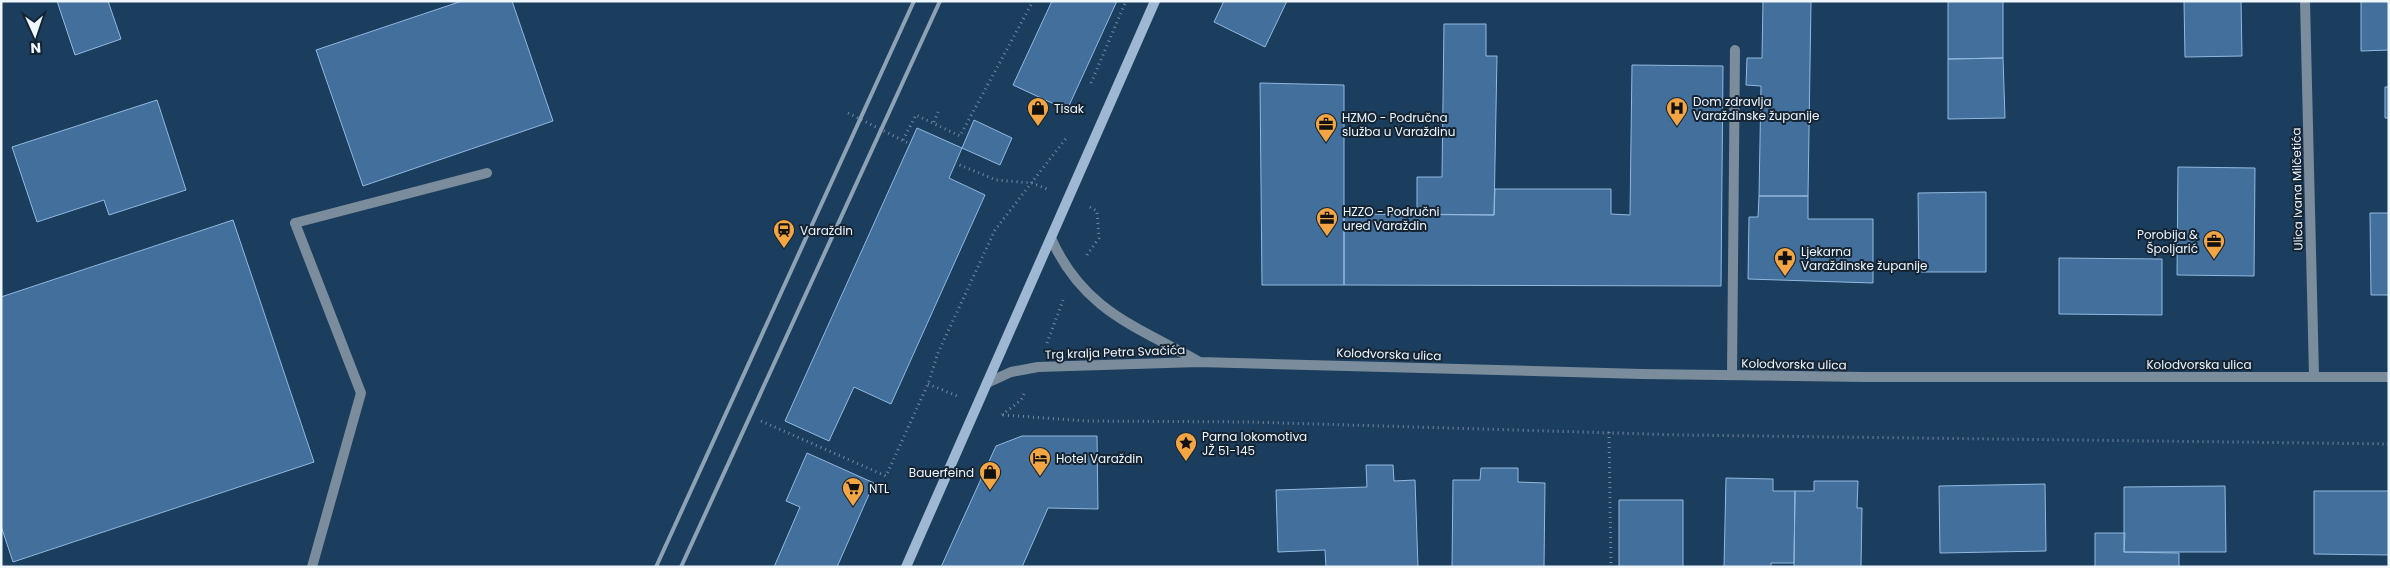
<svg xmlns="http://www.w3.org/2000/svg" width="2390" height="568" viewBox="0 0 2390 568" font-family="Poppins,sans-serif">
<style>
.building{fill:#426f9b;stroke:#92b9e0}
.lines{fill:none;stroke-linecap:round;stroke-linejoin:round}
.path{stroke:#7289a0;stroke-width:3;stroke-dasharray:1 4;stroke-linecap:butt}
.lane{stroke:#7b8c9c;stroke-width:10}
.street{stroke:#7b8c9c;stroke-width:10}
.secondary{stroke:#9eb8d3;stroke-width:10}
.rail{stroke:#8ea2b5;stroke-width:4}
.labels{text-anchor:middle;dominant-baseline:central;stroke-width:4;stroke-linejoin:round;paint-order:stroke}
.poi-label{font-size:12px;fill:#eef6fe;stroke:#152433;text-anchor:start}
.street-label{font-size:12px;fill:#eef6fe;stroke:#152433}
</style>
<rect width="100%" height="100%" fill="#1b3e5e"/>
<path class="building" d="M57 1H108L121 39 75 55Z
M462 1H512L553 121 363 186 316 50Z
M1052 1H1117L1067 110 1013 85Z
M1224 1H1287L1265 47 1214 22Z
M1763 1H1811L1808 196H1759L1761 86 1746 85 1747 58H1762Z
M1948 1H2003V58L1948 59Z
M2184 1H2241L2242 56 2185 57Z
M2361 1H2389V50L2361 51Z
M1444 24H1486V56H1497L1494 215 1417 214V177H1442Z
M2003 58 2005 118 1948 119V59Z
M1632 65 1723 66 1721 286 1344 285V214L1494 215 1495 189H1611V214L1630 215Z
M1260 83 1344 85V285H1262Z
M2385 87H2389V118H2385Z
M157 100 186 190 109 215 104 200 37 222 12 147Z
M974 120 1012 138 1000 165 962 148Z
M917 128 962 148 949 178 985 195 891 404 854 387 829 441 785 421Z
M2178 167 2255 168 2254 276 2177 275Z
M1986 192V272H1919L1918 193Z
M1759 196H1808V219H1873V283L1748 279 1749 217H1758Z
M2370 213H2389V295H2371Z
M233 220 314 462 13 562 1 526V297Z
M2059 258 2162 259V315L2059 314Z
M1022 436H1097L1098 509 1048 508 1022 567H941L996 446Z
M807 453 874 483 837 567H774L800 507 786 501Z
M1366 465H1393L1394 481 1415 480 1418 567H1326L1325 550 1278 552 1276 490 1367 487Z
M1481 468H1518V482L1545 483 1544 567H1452L1453 480H1480Z
M1726 478 1773 479V491H1795L1794 563H1771V567H1724Z
M1814 481H1858L1857 508H1862L1861 567H1794L1795 491H1814Z
M2045 484 2046 551 1940 553 1939 486Z
M2225 486 2226 552H2124V487Z
M2314 491H2389V555L2314 554Z
M1619 500H1683V567H1619Z
M2095 533H2125L2124 552 2179 553V567H2095Z"/>
<g class="lines">
<path class="path" d="M1091 83 1126 1
M848 113 910 144
M934 122 938 112
M903 140 916 115 960 136 1033 1
M955 163 996 180 1032 183 1047 189
M1087 255 1099 238 1097 211 1090 207
M1047 343 1063 300
M928 384 957 396
M1002 415 1021 400 1024 394
M1003 415 1087 421 1250 422 1681 435 2389 444
M761 421 886 476 928 384 938 353 995 230 1067 137
M1609 432 1611 567"/>
<path class="lane" d="M1732 375 1735 50
M312 567 361 393 295 223 487 173"/>
<path class="street" d="M2305 1 2314 376
M1051 238C1082 309 1135 326 1198 361
M987 383 1011 372 1038 367 1199 362 1642 374 1865 377H2389"/>
<path class="secondary" d="M906 567 1155 1"/>
<path class="rail" d="M656 567 914 1
M681 567 940 1"/>
</g>
<defs>
<g id="shop-pin" transform="scale(1.125)"><path d="M0 17L-7.5 6A9.5 9.5 0 1 1 7.5 6Z" fill="#f2a542" stroke="#152433"/><path d="M-5-2.5h2.3a2.7 3.5 0 0 1 5.4 0H5L5.5 6h-11ZM-1.5-2.5h3a1.5 2.3 0 0 0-3 0Z" fill="#111"/></g>
<g id="hospital-pin" transform="scale(1.125)"><path d="M0 17L-7.5 6A9.5 9.5 0 1 1 7.5 6Z" fill="#f2a542" stroke="#152433"/><path d="M-5-5h3v3.5h4V-5h3V5h-3V1.5h-4V5h-3Z" fill="#111"/></g>
<g id="office-pin" transform="scale(1.125)"><path d="M0 17L-7.5 6A9.5 9.5 0 1 1 7.5 6Z" fill="#f2a542" stroke="#152433"/><path d="M-6-3h4V-5.5h4V-3h4V5H-6ZM-1-4.5V-3h2v-1.5ZM-6 0V1H6V0Z" fill="#111"/></g>
<g id="station-pin" transform="scale(1.125)"><path d="M0 17L-7.5 6A9.5 9.5 0 1 1 7.5 6Z" fill="#f2a542" stroke="#152433"/><path d="M-3-6H3Q5-6 5-4V2Q5 4 3 4L4.5 6H3L1.5 4h-3L-3 6H-4.5L-3 4Q-5 4-5 2V-4Q-5-6-3-6ZM-3.5-4v3h7v-3ZM-3.5 1v1.5H-2V1ZM2 1v1.5H3.5V1Z" fill="#111"/></g>
<g id="pharmacy-pin" transform="scale(1.125)"><path d="M0 17L-7.5 6A9.5 9.5 0 1 1 7.5 6Z" fill="#f2a542" stroke="#152433"/><path d="M-2-6h4v4h4v4h-4v4h-4v-4h-4v-4h4Z" fill="#111"/></g>
<g id="sight-pin" transform="scale(1.125)"><path d="M0 17L-7.5 6A9.5 9.5 0 1 1 7.5 6Z" fill="#f2a542" stroke="#152433"/><path d="M0-6L1.8-2.2L6-1.7L2.9 1.2L3.7 5.4L0 3.3L-3.7 5.4L-2.9 1.2L-6-1.7L-1.8-2.2Z" fill="#111"/></g>
<g id="hotel-pin" transform="scale(1.125)"><path d="M0 17L-7.5 6A9.5 9.5 0 1 1 7.5 6Z" fill="#f2a542" stroke="#152433"/><path d="M-6-4.5h1.5V1H6V5H4.5V3h-9V5H-6ZM-4 0a1.8 1.8 0 1 1 3.6 0ZM.5 0V-2.5h3Q6-2.5 6 0Z" fill="#111"/></g>
<g id="supermarket-pin" transform="scale(1.125)"><path d="M0 17L-7.5 6A9.5 9.5 0 1 1 7.5 6Z" fill="#f2a542" stroke="#152433"/><path d="M-6-5.5h2.5l.6 2H6L4.5 2H-2.5L-4.4-4H-6ZM-1.5 3.2a1.3 1.3 0 1 0 .1 0ZM3 3.2a1.3 1.3 0 1 0 .1 0Z" fill="#111"/></g>
</defs>
<g fill-rule="evenodd">
<use href="#shop-pin" x="1038" y="108"/>
<use href="#hospital-pin" x="1677" y="108"/>
<use href="#office-pin" x="1326" y="124"/>
<use href="#office-pin" x="1327" y="218"/>
<use href="#station-pin" x="784" y="230"/>
<use href="#office-pin" x="2214" y="241"/>
<use href="#pharmacy-pin" x="1785" y="258"/>
<use href="#sight-pin" x="1186" y="443"/>
<use href="#hotel-pin" x="1040" y="458"/>
<use href="#shop-pin" x="990" y="472"/>
<use href="#supermarket-pin" x="853" y="488"/>
</g>
<g class="labels">
<g class="poi-label">
<text x="1693" y="101">Dom zdravlja<tspan x="1693" dy="14">Varaždinske županije</tspan></text>
<text x="1054" y="108">Tisak</text>
<text x="1342" y="117">HZMO - Područna<tspan x="1342" dy="14">služba u Varaždinu</tspan></text>
<text x="1343" y="211">HZZO - Područni<tspan x="1343" dy="14">ured Varaždin</tspan></text>
<text x="800" y="230">Varaždin</text>
<text x="2198" y="234" text-anchor="end">Porobija &amp;<tspan x="2198" dy="14">Špoljarić</tspan></text>
<text x="1801" y="251">Ljekarna<tspan x="1801" dy="14">Varaždinske županije</tspan></text>
<text x="1202" y="436">Parna lokomotiva<tspan x="1202" dy="14">JŽ 51-145</tspan></text>
<text x="1056" y="458">Hotel Varaždin</text>
<text x="974" y="472" text-anchor="end">Bauerfeind</text>
<text x="869" y="488">NTL</text>
</g>
<g class="street-label">
<text transform="translate(2297 189) rotate(-91)">Ulica Ivana Milčetića</text>
<text transform="translate(1115 352) rotate(-2)">Trg kralja Petra Svačića</text>
<text transform="translate(1389 354) rotate(2)">Kolodvorska ulica</text>
<text transform="translate(1794 364) rotate(1)">Kolodvorska ulica</text>
<text x="2199" y="364">Kolodvorska ulica</text>
</g>
</g>
<rect width="2390" height="568" fill="none" stroke="#eef6fe" stroke-width="5"/>
<g transform="translate(35 35) rotate(177)" stroke="#152433" stroke-width="4" paint-order="stroke">
<path d="M0-4L9 19L0 12L-9 19Z" fill="#eef6fe"/>
<text y="-8" font-size="14" font-weight="bold" text-anchor="middle" fill="#eef6fe">N</text>
</g>
</svg>
